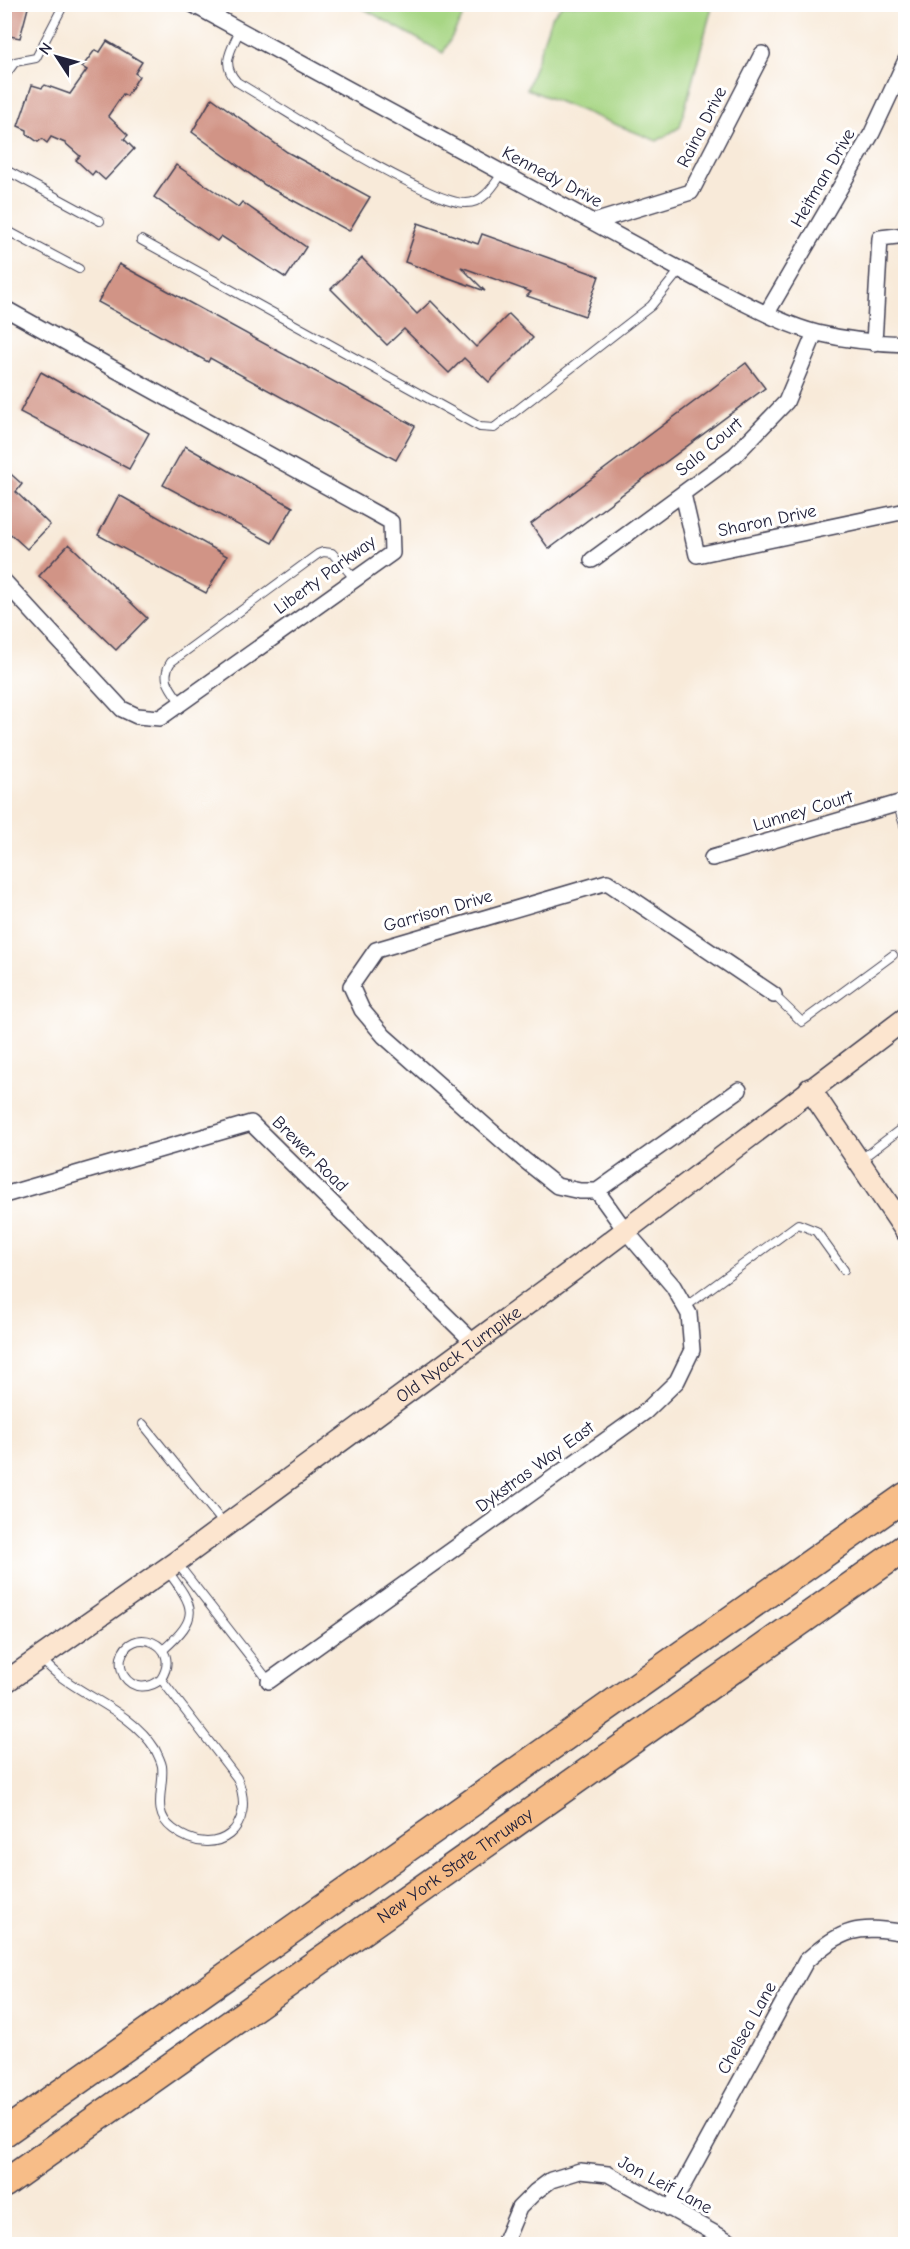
<svg xmlns="http://www.w3.org/2000/svg" width="910" height="2249" viewBox="0 0 910 2249" font-family="'Comic Neue',sans-serif">
<style>
.green{fill:#a7d684;stroke:#647c60;stroke-width:1.5}
.building{fill:#d19486}
.lines{fill:none;stroke-linecap:round;stroke-linejoin:round}
.lane-casing{stroke:#424053;stroke-width:10}
.street-casing{stroke:#424053;stroke-width:18}
.secondary-casing{stroke:#424053;stroke-width:24}
.highway-casing{stroke:#424053;stroke-width:30}
.lane{stroke:#fff;stroke-width:8}
.street{stroke:#fff;stroke-width:15}
.secondary{stroke:#fce5cf;stroke-width:21}
.highway{stroke:#f7bd88;stroke-width:27}
.labels{text-anchor:middle;dominant-baseline:central;stroke-width:6;stroke-linejoin:round;paint-order:stroke}
.street-label{font-size:18px;fill:#22223b;stroke:#fff}
</style>
<rect width="100%" height="100%" fill="#fff"/>
<filter id="ink" filterUnits="userSpaceOnUse"><feTurbulence type="fractalNoise" baseFrequency=".0167" numOctaves="2"/><feDisplacementMap in="SourceGraphic" scale="12" xChannelSelector="R" yChannelSelector="G"/><feConvolveMatrix kernelMatrix="1 2 1 2 8 2 1 2 1" color-interpolation-filters="sRGB"/></filter>
<filter id="wash" filterUnits="userSpaceOnUse"><feTurbulence type="fractalNoise" baseFrequency=".008" numOctaves="4" result="noise"/><feDisplacementMap in="SourceGraphic" scale="24" xChannelSelector="R" yChannelSelector="G"/><feGaussianBlur stdDeviation="1.35" result="paint"/><feColorMatrix in="noise" values="0 0 0 0 0 0 0 0 0 0 0 0 0 0 0 0 0 1.4 0 .05"/><feComposite in="paint" operator="in"/></filter>
<g filter="url(#wash)">
<rect width="100%" height="100%" fill="#f8ead9"/>
<path class="green" d="M708 4 712 7 680 127 657 141 527 89 551 18 562 5Z
M357 5H469L443 53Z"/>
<g id="blocks">
<path class="building" d="M4 4H29L20 38 4 35Z
M107 41 142 62 135 73 139 76 127 96 123 94 108 116 128 135 124 139 134 149 105 180 95 171 92 175 76 160 80 156 65 143 51 137 47 143 42 139 38 142 27 134V130L18 126 32 85 42 88 45 85 70 94 87 70 82 67 95 50 100 52Z
M212 98 287 152 370 197 349 231 265 185 192 132Z
M176 165 238 207 242 202 306 247 286 278 221 236 217 241 154 197Z
M418 223 478 244 482 234 599 276 585 316 527 296 531 292 461 267 485 291 405 262Z
M362 258 417 314 431 301 476 347 509 314 533 338 489 382 464 358 449 373 404 329 387 345 331 289Z
M119 264 415 426 396 460 210 358 208 362 98 302Z
M746 363 765 388 549 549 531 524Z
M41 372 149 433 129 469 20 412Z
M185 446 293 507 272 543 163 485Z
M4 468 22 484 16 492 50 525 27 549 4 528Z
M119 495 227 556 206 593 98 535Z
M69 544 147 618 116 650 39 576Z"/>
</g>
</g>
<g filter="url(#ink)">
<use href="#blocks" fill-opacity="0" stroke="#424053" stroke-width="1.5"/>
<g class="lines">
<g class="lane-casing">
<path id="lane" d="M240 30C231 50 220 64 237 82 299 119 361 161 427 191 438 196 453 203 466 203 484 203 494 185 503 172
M4 77 15 62 36 58 64 4
M4 169 100 221
M4 229 79 269
M141 240 480 427 494 428 651 306 680 270
M181 703C171 689 160 678 171 662L318 554 323 552 332 553 355 579
M897 803 906 831
M774 995 802 1022 893 955
M860 1160 906 1125
M685 1307 798 1224 816 1231 844 1270
M143 1424 224 1524
M177 1563 269 1681
M163 1650C201 1616 195 1608 167 1570
M41 1659C47 1665 54 1672 61 1677 92 1700 134 1715 155 1749 157 1753 161 1761 162 1766 165 1788 150 1812 173 1829 216 1862 259 1827 237 1778L161 1679C150 1689 133 1690 124 1676 121 1670 120 1664 121 1658 129 1624 184 1643 161 1679"/>
</g>
<g class="street-casing">
<path id="street" d="M192 4 714 288C745 303 784 325 817 333 846 340 876 343 906 344
M594 222 691 192 762 54
M4 308 391 522 392 553 160 718 137 716 122 709 4 581
M767 313 872 133 906 60
M874 343 880 238 906 235
M683 494 697 555 906 511
M592 560 735 455 786 402 815 333
M712 858 906 801
M739 1090 597 1191H580L557 1186 523 1159 384 1036 362 1010 351 986 376 950 607 882 774 995
M4 1195 251 1123 473 1342
M269 1681 645 1412 677 1381 692 1350 689 1314 673 1286 625 1230 597 1191
M670 2209 806 1961C844 1928 856 1925 906 1933
M504 2244 519 2208 535 2192 551 2180 580 2171 608 2174 734 2244"/>
</g>
<g class="secondary-casing">
<g id="secondary">
<path d="M810 1089 906 1231"/>
<path id="s1" d="M4 1683 176 1562 584 1262 906 1018"/>
</g>
</g>
<g class="highway-casing">
<g id="highway">
<path d="M4 2133 906 1496"/>
<path id="s2" d="M4 2184 906 1547"/>
</g>
</g>
<use href="#lane" class="lane"/>
<use href="#street" class="street"/>
<use href="#secondary" class="secondary"/>
<use href="#highway" class="highway"/>
</g>
</g>
<g class="labels">
<g class="street-label">
<text transform="translate(702 127) rotate(-63)">Raina Drive</text>
<text transform="translate(552 177) rotate(28)">Kennedy Drive</text>
<text transform="translate(823 178) rotate(-60)">Heitman Drive</text>
<text transform="translate(709 447) rotate(-40)">Sala Court</text>
<text transform="translate(767 521) rotate(-12)">Sharon Drive</text>
<text transform="translate(325 575) rotate(-36)">Liberty Parkway</text>
<text transform="translate(803 811) rotate(-17)">Lunney Court</text>
<text transform="translate(438 911) rotate(-16)">Garrison Drive</text>
<text transform="translate(310 1154) rotate(45)">Brewer Road</text>
<text stroke="none"><textPath href="#s1" startOffset="561">Old Nyack Turnpike</textPath></text>
<text transform="translate(535 1467) rotate(-36)">Dykstras Way East</text>
<text stroke="none"><textPath href="#s2" startOffset="552">New York State Thruway</textPath></text>
<text transform="translate(747 2028) rotate(-61)">Chelsea Lane</text>
<text transform="translate(665 2185) rotate(28)">Jon Leif Lane</text>
</g>
</g>
<rect width="910" height="2249" fill="none" stroke="#fff" stroke-width="24"/>
<g transform="translate(57 57) rotate(306)" stroke="#ffffff" stroke-width="4.5" paint-order="stroke">
<path d="M0-4.5L10 22L0 15L-10 22Z" fill="#22223b"/>
<text y="-9" font-size="16" font-weight="bold" text-anchor="middle" fill="#22223b">N</text>
</g>
</svg>
